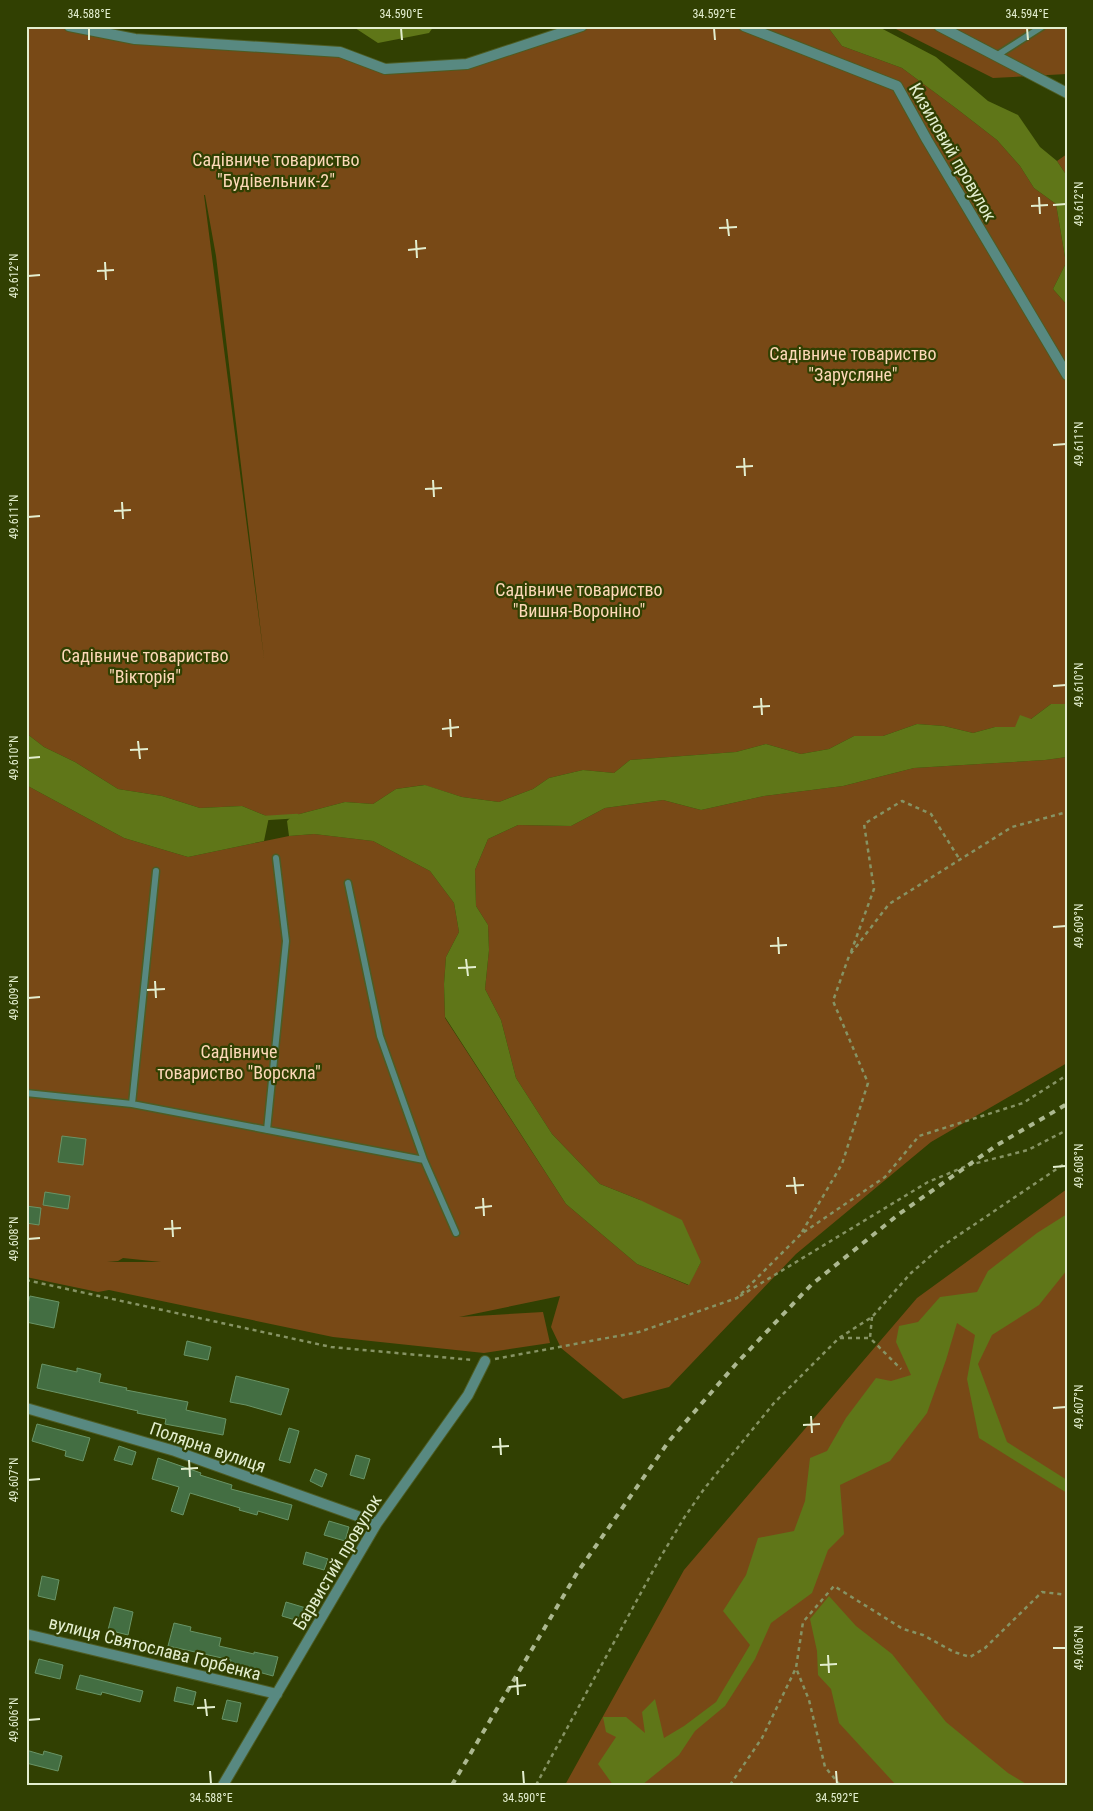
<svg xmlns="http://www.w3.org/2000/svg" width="1093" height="1811" viewBox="0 0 1093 1811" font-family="'Roboto Condensed',sans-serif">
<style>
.green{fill:#784916;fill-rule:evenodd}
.water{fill:#5f7618}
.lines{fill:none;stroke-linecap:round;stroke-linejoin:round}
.stream{stroke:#5f7618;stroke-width:4.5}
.building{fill:#436e42;stroke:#699466}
.lane-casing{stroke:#4d5c23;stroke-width:9}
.street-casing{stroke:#4d5c23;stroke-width:12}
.path{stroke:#869364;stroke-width:2.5;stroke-dasharray:4 4;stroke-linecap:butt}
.lane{stroke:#588981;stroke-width:6}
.street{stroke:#588981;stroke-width:10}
.rail{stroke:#acb890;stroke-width:4;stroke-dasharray:6 6;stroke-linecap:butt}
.ticks{fill:none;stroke:#e3eecf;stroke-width:2}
.labels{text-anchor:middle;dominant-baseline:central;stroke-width:4.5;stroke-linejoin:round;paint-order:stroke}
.street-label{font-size:18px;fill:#e3eecf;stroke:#314002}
.park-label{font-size:18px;fill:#fdd8b8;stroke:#314002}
.neatline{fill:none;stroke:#e3eecf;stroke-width:2}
.ticks-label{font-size:12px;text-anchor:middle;fill:#e3eecf}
</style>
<rect width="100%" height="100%" fill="#314002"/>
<path class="green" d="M26 26H69L136 39 340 52 386 69 467 64 582 26H827L842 46 902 68 957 109 997 140 1020 166 1034 188 1056 204 1066 263 1053 289 1067 305V704H1051L1031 719 1015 727H995L973 733 944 726 917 724 883 736H854L829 749 801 754 766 744 736 752 630 760 614 773 583 770 549 778 533 789 499 802 462 797 424 785 396 789 373 804 345 802 292 816 269 817 242 806 200 808 162 796 118 789 75 762 44 747 26 733ZM205 195 216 256 264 658 204 195Z
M890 26H1067V74L993 78Z
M1067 154V176L1057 161Z
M1067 757V1063L931 1142 796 1254 669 1387 623 1399 561 1348 551 1327 560 1296 459 1317 543 1312 550 1343 484 1353 333 1337 109 1290 98 1292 26 1277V785L124 838 188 857 289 836 314 834 373 841 430 871 454 903 459 932 446 957 444 984 445 1018 566 1204 637 1264 688 1285 701 1262 640 1200 600 1184 552 1134 516 1078 501 1020 485 989 489 950 488 925 476 906 475 870 488 839 518 825 571 826 605 808 663 800 701 810 764 796 843 786 914 768 1045 760ZM123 1258 161 1262H107L118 1261Z
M1067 1189V1785H565L684 1570 917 1298Z"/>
<path class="water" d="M352 26H434L429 33 378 43Z
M827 26H877L936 57 988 101 1018 115 1040 147 1057 161 1067 176V305L1053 289 1066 263 1056 204 1034 188 1020 166 997 140 957 109 902 68 842 46Z
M1051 704H1067V757L1045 760 914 768 843 786 764 796 701 810 663 800 605 808 571 826 518 825 488 839 475 870 476 906 488 925 489 950 485 989 501 1020 516 1078 552 1134 600 1184 640 1200 682 1220 701 1262 689 1285 637 1264 566 1204 445 1017 444 984 446 957 459 932 454 903 430 871 373 841 314 834 289 836 287 821 292 816 345 802 373 804 396 789 425 785 462 797 499 802 533 789 549 778 583 770 614 773 630 760 736 752 766 744 801 754 829 749 854 736H883L917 724 944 726 973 733 995 727H1015L1020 715 1031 719Z
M26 733 44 747 75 762 118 789 162 796 200 808 242 806 269 817 264 841 188 857 124 838 26 785Z
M1067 1214V1270L1039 1305 992 1335 978 1364 1007 1442 1067 1480V1493L979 1438 967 1379 975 1335 957 1323 946 1360 927 1413 890 1461 840 1485 844 1534 828 1550 812 1593 771 1623 755 1659 725 1706 695 1731 679 1755 642 1785H613L598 1764 616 1737 606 1732 603 1717H626L645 1733 642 1712 655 1699 664 1738 684 1726 716 1702 750 1645 723 1611 746 1575 758 1538 794 1531 805 1501 810 1458 827 1451 846 1418 876 1378 891 1381 911 1375 896 1342 899 1326 918 1322 940 1297 977 1292 988 1271 1037 1233Z
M829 1596 856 1626 892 1654 946 1722 1008 1773 1028 1785H896L839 1723 831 1689 818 1675 817 1651 810 1619Z"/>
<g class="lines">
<path class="stream" d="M265 818 297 816"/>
</g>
<path class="building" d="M62 1136 86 1139 83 1165 58 1162Z
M45 1192 70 1196 68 1209 43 1205Z
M26 1206 41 1208 39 1225 26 1223Z
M30 1296 59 1302 54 1328 26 1322V1312Z
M187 1341 211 1347 208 1360 184 1355Z
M42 1364 77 1372V1368L101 1374 99 1382 127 1388 126 1390 188 1402 186 1410 226 1419 223 1435 165 1424 166 1419 137 1413 138 1411 37 1388Z
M236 1376 289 1389 281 1415 246 1405 230 1402Z
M37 1424 90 1438 83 1461 65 1456 66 1451 32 1441Z
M289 1428 299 1431 290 1463 279 1460Z
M119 1446 136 1452 132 1465 114 1460Z
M356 1455 370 1459 364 1479 350 1475Z
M158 1458 201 1473 200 1475 232 1485 231 1489 292 1505 288 1520 258 1511 257 1515 239 1510 240 1508 190 1493 183 1515 171 1511 179 1487 152 1479Z
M315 1469 327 1474 322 1487 310 1481Z
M329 1521 349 1527 345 1541 324 1535Z
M306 1552 328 1559 324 1570 303 1564Z
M42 1576 59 1580 55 1600 38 1596Z
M286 1602 306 1608 302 1622 282 1616Z
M114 1607 133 1612 128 1635 108 1630Z
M174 1623 191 1627 190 1631 221 1638 219 1646 254 1654V1652L278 1657 273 1676 230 1664 231 1660 168 1646Z
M39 1659 63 1665 60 1679 35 1673Z
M80 1675 143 1691 140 1702 102 1692 101 1695 76 1689Z
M177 1687 196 1692 193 1705 174 1701Z
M227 1700 241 1703 237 1722 222 1719Z
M26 1750 43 1755 44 1751 62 1756 58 1771 26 1763Z"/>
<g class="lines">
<g class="lane-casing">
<path id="lane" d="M996 56 1043 26
M348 883 380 1036 424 1160
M26 1093 132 1104 424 1160 456 1233
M132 1104 156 871
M267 1130 286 941 276 858"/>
</g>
<g class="street-casing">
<path id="street" d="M69 26 135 39 340 52 385 69 467 64 582 26
M744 26 897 86 927 140 1067 375
M939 26 1067 93
M26 1408 175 1451 377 1523
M26 1634 277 1694
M223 1785 377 1523 468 1395 485 1361"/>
</g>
<path class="path" d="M851 952 874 889 864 824 902 801 931 814 960 860
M802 1232 842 1164 868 1083 833 1001 849 956 889 904 1012 827 1067 812
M26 1280 331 1347 473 1360
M740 1296 928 1182 969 1165 1028 1150 1067 1130
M872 1317 870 1338 901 1369
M840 1338H870
M495 1359 639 1332 737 1298 801 1234 885 1177 919 1136 1023 1103 1067 1075
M536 1785 660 1558 684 1518 704 1489 774 1403 839 1338 872 1317 911 1273 941 1247 1067 1162
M730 1785 762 1738 796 1668
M840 1785 825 1767 809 1700 796 1668 803 1622 834 1586 903 1629 923 1635 954 1652 970 1657 985 1648 1042 1592 1067 1595"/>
<use href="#lane" class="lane"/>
<use href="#street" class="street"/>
<path class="rail" d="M452 1785 577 1573 669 1441 736 1364 811 1285 899 1214 997 1145 1067 1104"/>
</g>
<path class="ticks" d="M89 28V40M401 28 402 40M714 28 715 40M1027 28 1028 40M1039 197 1040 214M1053 205 1066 204M1031 206 1048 205M727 219 729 236M719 228 737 227M416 240 417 258M408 250 426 248M105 262 106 280M97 271 114 270M28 276 40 275M1053 445 1066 444M744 458 745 476M736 467 753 466M433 480 434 497M425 489 442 488M122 502 123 519M114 511 131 510M28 517 40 516M1053 686 1066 685M761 698 762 715M753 707 770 706M450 719 451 737M442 729 459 727M138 741 140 759M130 750 148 749M28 758 40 757M1053 927 1066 926M778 937 779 954M770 946 787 945M466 959 468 976M458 968 476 967M155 981 156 998M147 990 165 989M28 998 40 997M1053 1167 1066 1166M794 1177 796 1194M786 1186 804 1185M483 1198 484 1216M475 1208 492 1206M172 1220 173 1237M164 1229 181 1228M28 1239 40 1238M1053 1408 1066 1407M811 1416 812 1433M803 1425 820 1424M500 1438 501 1455M492 1447 509 1446M189 1460 190 1477M181 1469 198 1468M28 1480 40 1479M1053 1648H1066M828 1655 829 1673M820 1665 837 1664M517 1677 518 1695M509 1687 526 1685M205 1699 207 1716M197 1708 215 1707M28 1720 40 1719M210 1771 211 1784M523 1771 524 1784M836 1771 837 1784"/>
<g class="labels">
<g class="street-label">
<text transform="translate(953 152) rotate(60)">Кизиловий провулок</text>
<text transform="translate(208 1447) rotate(19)">Полярна вулиця</text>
<text transform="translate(337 1562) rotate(-59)">Барвистий провулок</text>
<text transform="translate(155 1648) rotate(14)">вулиця Святослава Горбенка</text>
</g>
<g class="park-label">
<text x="276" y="159">Садівниче товариство<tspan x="276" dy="21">"Будівельник-2"</tspan></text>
<text x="853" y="353">Садівниче товариство<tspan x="853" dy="21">"Зарусляне"</tspan></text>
<text x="579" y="589">Садівниче товариство<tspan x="579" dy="21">"Вишня-Вороніно"</tspan></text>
<text x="145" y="655">Садівниче товариство<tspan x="145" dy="21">"Вікторія"</tspan></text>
<text x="239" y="1051">Садівниче<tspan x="239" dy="21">товариство "Ворскла"</tspan></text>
</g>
</g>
<rect width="1093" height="1811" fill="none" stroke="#314002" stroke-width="55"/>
<rect x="28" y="28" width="1038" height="1756" class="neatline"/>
<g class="ticks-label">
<text x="89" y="18">34.588°E</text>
<text x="401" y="18">34.590°E</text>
<text x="714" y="18">34.592°E</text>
<text x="1027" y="18">34.594°E</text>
<text transform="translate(1079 204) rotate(-90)" y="4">49.612°N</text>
<text transform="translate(14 276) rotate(-90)" y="4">49.612°N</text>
<text transform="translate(1079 444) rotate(-90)" y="4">49.611°N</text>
<text transform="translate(14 517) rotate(-90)" y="4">49.611°N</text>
<text transform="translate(1079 685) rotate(-90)" y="4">49.610°N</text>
<text transform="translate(14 758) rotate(-90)" y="4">49.610°N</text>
<text transform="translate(1079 926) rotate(-90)" y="4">49.609°N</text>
<text transform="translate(14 998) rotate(-90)" y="4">49.609°N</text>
<text transform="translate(1079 1166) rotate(-90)" y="4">49.608°N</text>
<text transform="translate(14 1239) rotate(-90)" y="4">49.608°N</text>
<text transform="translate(1079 1407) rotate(-90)" y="4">49.607°N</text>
<text transform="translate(14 1480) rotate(-90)" y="4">49.607°N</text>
<text transform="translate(1079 1648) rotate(-90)" y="4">49.606°N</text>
<text transform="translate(14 1720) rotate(-90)" y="4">49.606°N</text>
<text x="211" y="1802">34.588°E</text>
<text x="524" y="1802">34.590°E</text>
<text x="837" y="1802">34.592°E</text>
</g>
</svg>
